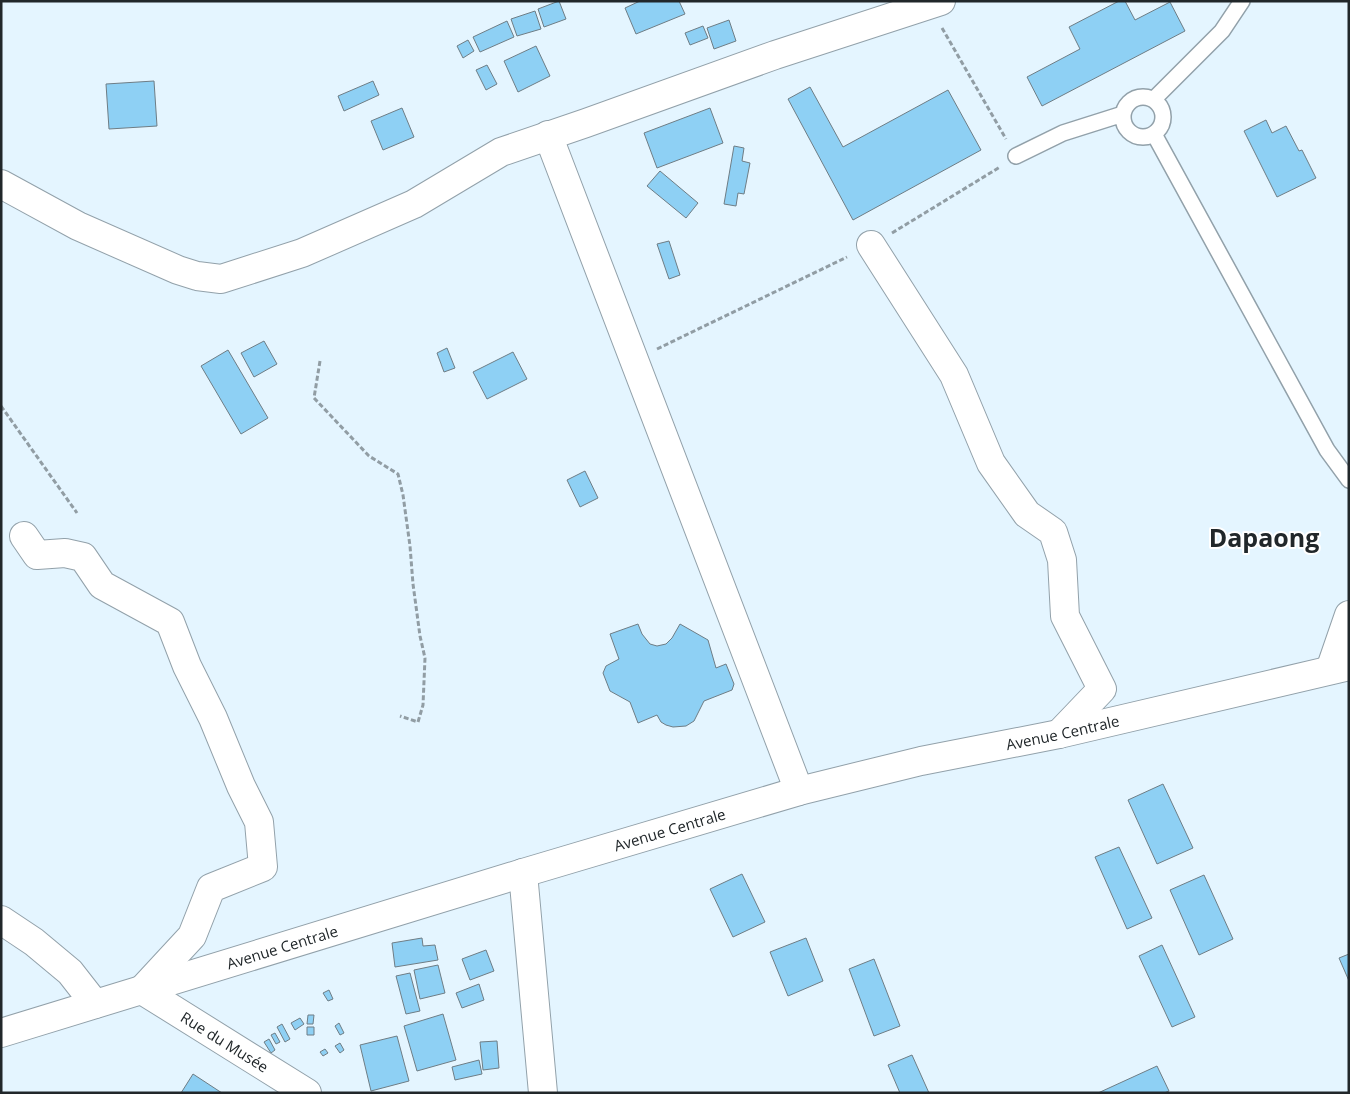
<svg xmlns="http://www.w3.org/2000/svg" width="1350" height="1094" viewBox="0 0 1350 1094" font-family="'Open Sans',sans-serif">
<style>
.building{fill:#8ed0f4;stroke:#6e7d85}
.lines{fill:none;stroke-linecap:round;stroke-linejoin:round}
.lane-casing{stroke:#92a1aa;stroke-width:18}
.street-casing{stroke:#92a1aa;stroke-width:30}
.secondary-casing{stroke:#92a1aa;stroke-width:30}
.path{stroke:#919da4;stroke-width:3;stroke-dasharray:5 2.5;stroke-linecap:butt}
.lane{stroke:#fff;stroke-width:15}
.street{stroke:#fff;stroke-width:28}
.secondary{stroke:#fff;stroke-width:28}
.labels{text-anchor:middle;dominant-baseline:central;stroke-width:4;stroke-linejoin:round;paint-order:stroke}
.street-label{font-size:15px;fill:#21272a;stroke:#fff}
.town-label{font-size:25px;font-weight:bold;fill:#21272a;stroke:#fff}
</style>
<rect width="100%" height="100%" fill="#e4f5ff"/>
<path class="building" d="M559 1 566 19 544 27 538 9Z
M640 1H679L685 14 636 34 625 8Z
M1119 1H1125L1135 20 1170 2 1185 31 1042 106 1027 77 1080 49 1069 27Z
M535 11 541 29 517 36 511 19Z
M729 20 736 41 714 49 707 28Z
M507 21 514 37 480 52 473 37Z
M703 26 708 38 690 45 685 33Z
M468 40 474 51 463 58 457 46Z
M536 46 550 76 518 92 504 61Z
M487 65 497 84 486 90 476 70Z
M154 81 157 126 109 129 106 84Z
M373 81 379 95 344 111 338 96Z
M810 87 843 147 948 90 981 150 853 220 788 99Z
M402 108 414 137 383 150 371 121Z
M710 108 723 143 657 168 644 133Z
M1266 120 1272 133 1286 126 1299 151 1302 150 1316 178 1277 197 1244 131Z
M734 146 744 148 742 161 750 163 744 194 738 193 736 206 724 204Z
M660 171 698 203 686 218 647 186Z
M669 241 680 275 669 279 657 244Z
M264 341 277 364 254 377 241 353Z
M447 348 455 368 444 372 437 353Z
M228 350 268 418 241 434 201 366Z
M513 352 527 379 487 399 473 372Z
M585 471 598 498 580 507 567 480Z
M638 624 642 634 650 644 657 646 666 644 672 638 680 624 708 640 716 668 726 664 734 684 732 690 704 701 694 721 686 726 673 727 666 725 661 722 657 715 638 723 630 702 610 691 603 673 606 666 619 659 610 634Z
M1163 784 1193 848 1157 864 1128 800Z
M1119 847 1152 918 1127 929 1095 857Z
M742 874 765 922 733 937 710 889Z
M1204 875 1233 939 1199 955 1170 890Z
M422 938 423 946 435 945 438 960 395 967 392 943Z
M806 938 823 981 788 996 770 952Z
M1162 945 1195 1017 1172 1027 1139 956Z
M486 950 494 971 470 980 462 959Z
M1349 954V981L1339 958Z
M874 959 900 1026 874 1036 849 969Z
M438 965 445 993 420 999 414 970Z
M410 973 420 1011 406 1014 396 976Z
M479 984 484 1000 462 1008 456 993Z
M329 990 333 999 328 1001 323 993Z
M443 1014 456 1060 417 1071 404 1026Z
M308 1015H314L313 1024H307Z
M300 1018 304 1024 295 1030 291 1023Z
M339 1023 344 1033 340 1035 335 1026Z
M282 1024 290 1039 285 1042 277 1027Z
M307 1027H314V1035H307Z
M275 1033 280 1042 276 1044 271 1035Z
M397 1036 409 1081 371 1091 360 1045Z
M269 1039 275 1050 271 1053 264 1042Z
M497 1041 499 1068 483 1070 480 1042Z
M340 1043 344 1050 340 1053 335 1046Z
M325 1049 328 1053 323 1056 320 1052Z
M912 1055 929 1093H900L888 1065Z
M479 1060 482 1074 455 1080 452 1067Z
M1157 1066 1169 1091 1164 1093H1098Z
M193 1074 222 1093H181Z"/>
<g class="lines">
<g class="lane-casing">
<path id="lane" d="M1123 117a20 20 0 1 1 40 0a20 20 0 1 1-40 0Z
M1154 99 1222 31 1242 1
M1154 134 1327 450 1349 480
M1016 156 1063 133 1123 114"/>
</g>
<g class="street-casing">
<g id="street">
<path d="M548 135 799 791"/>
<path d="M1 184 78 226 178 270 197 276 221 279 302 253 414 204 501 152 586 123 775 55 941 1"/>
<path d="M871 245 954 375 991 463 1027 514 1053 532 1062 560 1065 616 1102 689 1059 734"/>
<path id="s1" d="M24 536 37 555 65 553 83 557 102 585 170 622 187 666 213 718 241 786 259 822 263 867 211 888 192 936 142 990 307 1093"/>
<path d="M1330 670 1349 615"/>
<path d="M1 920 34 942 70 972 95 1004"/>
</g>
</g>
<g class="secondary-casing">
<g id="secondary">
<path d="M523 873 543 1093"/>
<path id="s2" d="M1 1033 523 873 799 791 921 761 1059 734 1349 666"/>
</g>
</g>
<path class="path" d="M942 28 1006 139
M892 233 1000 167
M657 349 847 257
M320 361 314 398 369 456 398 474 403 495 410 546 413 584 420 636 425 658 423 705 418 722 400 716
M1 406 77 513"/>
<use href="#lane" class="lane"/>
<use href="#street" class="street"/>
<use href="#secondary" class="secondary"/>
</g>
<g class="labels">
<g class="street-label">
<text stroke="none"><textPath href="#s2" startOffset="1104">Avenue Centrale</textPath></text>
<text stroke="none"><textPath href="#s2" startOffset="699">Avenue Centrale</textPath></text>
<text stroke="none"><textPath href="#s2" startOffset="294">Avenue Centrale</textPath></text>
<text stroke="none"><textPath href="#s1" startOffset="724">Rue du Musée</textPath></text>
</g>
<g class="town-label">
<text x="1264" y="537">Dapaong</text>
</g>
</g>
<rect width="1350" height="1094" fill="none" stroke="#21272a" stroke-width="5"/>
</svg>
